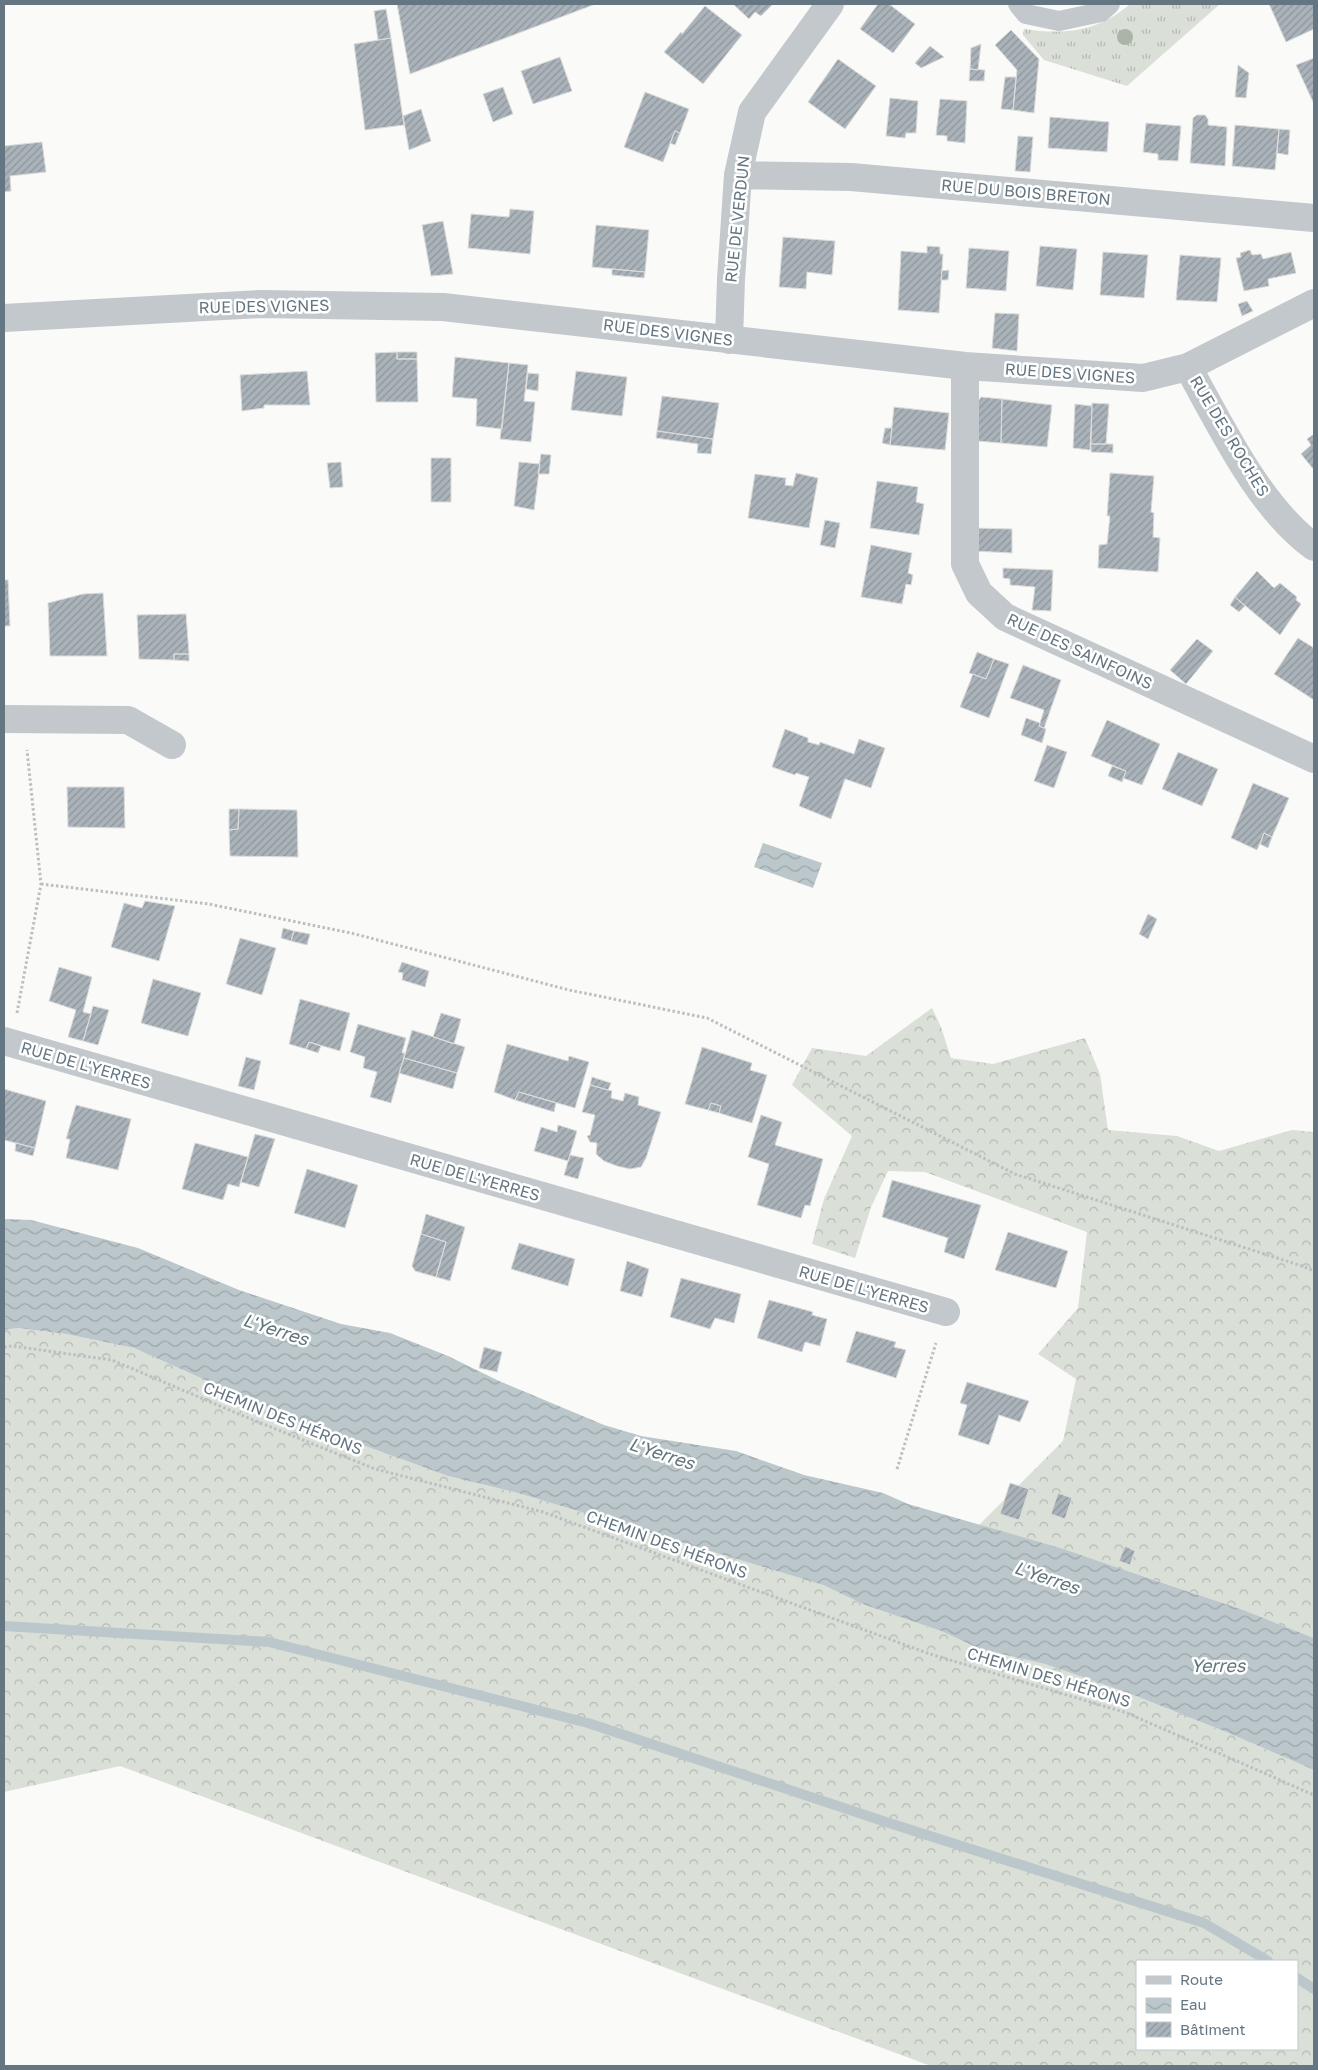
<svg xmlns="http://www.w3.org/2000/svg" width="1318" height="2070" viewBox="0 0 1318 2070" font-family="'Golos Text',sans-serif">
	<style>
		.grass { fill: url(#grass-tufts) }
		.forest { fill: url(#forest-crowns); fill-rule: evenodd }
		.water { fill: url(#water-waves) }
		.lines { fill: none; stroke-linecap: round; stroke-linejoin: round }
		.stream { stroke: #bbc7cb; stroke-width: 10 }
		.building { fill: url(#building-hatch); stroke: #dcdcda }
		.path { stroke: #bbbfc2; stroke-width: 3; stroke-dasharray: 2.5 2.5; stroke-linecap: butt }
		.lane { stroke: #c3c8cc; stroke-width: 20 }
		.street { stroke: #c3c8cc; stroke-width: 28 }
		.tree { fill: #aab4a7 }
		.labels { text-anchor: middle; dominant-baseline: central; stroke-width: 5; stroke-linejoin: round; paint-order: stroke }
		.street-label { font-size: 16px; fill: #657683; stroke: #fff }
		.water-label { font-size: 18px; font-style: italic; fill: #60757c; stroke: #fff }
	</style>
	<defs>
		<pattern id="grass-tufts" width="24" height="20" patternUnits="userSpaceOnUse" patternTransform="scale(1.25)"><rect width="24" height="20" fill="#dadfd7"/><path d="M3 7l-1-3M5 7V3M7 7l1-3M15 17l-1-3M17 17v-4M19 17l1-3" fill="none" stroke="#b4b9b4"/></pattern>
		<pattern id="forest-crowns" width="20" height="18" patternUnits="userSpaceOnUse" patternTransform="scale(1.25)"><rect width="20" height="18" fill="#dadfd7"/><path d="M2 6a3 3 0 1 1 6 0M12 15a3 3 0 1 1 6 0" fill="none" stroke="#b4b9b4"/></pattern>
		<pattern id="water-waves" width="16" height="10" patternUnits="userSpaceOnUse" patternTransform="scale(1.25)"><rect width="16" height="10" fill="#bbc7cb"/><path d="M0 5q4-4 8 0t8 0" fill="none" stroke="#9ca6aa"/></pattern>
		<pattern id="building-hatch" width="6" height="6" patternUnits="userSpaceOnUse" patternTransform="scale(1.25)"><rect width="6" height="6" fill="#aab3b9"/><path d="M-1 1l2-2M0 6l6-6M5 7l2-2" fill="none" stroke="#8e969c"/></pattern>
	</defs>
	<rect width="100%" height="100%" fill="#fafaf8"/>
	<path class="grass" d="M 1130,4 L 1220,4 L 1127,86 L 1044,60 L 1023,35 L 1024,29 C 1064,35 1098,32 1130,4 Z"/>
	<path class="forest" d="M 932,1008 L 941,1027 L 951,1058 L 993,1064 L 1085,1038 L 1100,1074 L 1108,1130 L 1177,1136 L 1219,1151 L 1292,1130 L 1314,1132 L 1314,1638 C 1204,1595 1092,1557 979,1525 L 1063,1441 L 1076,1379 L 1038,1354 L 1078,1308 L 1087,1232 L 925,1172 L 888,1171 L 871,1207 L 855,1258 L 812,1244 L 824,1199 L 852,1136 L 792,1085 L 812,1048 L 866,1056 Z
		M 18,1328 L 66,1334 L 134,1348 L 299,1422 L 448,1476 L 518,1493 L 823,1585 L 865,1605 L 941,1631 L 980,1649 L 1045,1664 L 1131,1694 L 1226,1732 L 1314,1770 L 1314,2066 L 931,2066 L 120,1766 L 4,1792 L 4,1330 ZM 1137,1961 L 1297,1961 L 1297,2049 L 1137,2049 Z"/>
	<path class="water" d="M 763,843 L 822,863 L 813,888 L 754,867 Z
		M 4,1219 L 31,1220 L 138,1248 L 239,1290 L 341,1324 L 390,1333 L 448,1356 L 499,1381 L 604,1425 L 641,1436 L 736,1451 L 804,1475 L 883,1493 L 908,1504 L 1060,1548 L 1243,1610 L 1314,1638 L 1314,1770 L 1226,1732 L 1131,1694 L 1045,1664 L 980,1649 L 941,1631 L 865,1605 L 823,1585 L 518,1493 L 448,1476 L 299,1422 L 134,1348 L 66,1334 L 18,1328 L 4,1330 Z"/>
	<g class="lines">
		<path class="stream" d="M 4,1626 L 269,1642 L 588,1723 L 886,1822 L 1204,1923 L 1268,1961
			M 1297,1978 L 1314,1989"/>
	</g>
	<path class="building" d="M 397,4 L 593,4 L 593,5 L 410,74 Z
		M 733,4 L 773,4 L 761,16 L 755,12 L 749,19 Z
		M 878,4 L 889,4 L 915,24 L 893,53 L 860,29 Z
		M 1269,4 L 1314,4 L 1314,29 L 1286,42 Z
		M 705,6 L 742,35 L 703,84 L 664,52 L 681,32 L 682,34 Z
		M 386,9 L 391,38 L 378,40 L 374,11 Z
		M 1011,30 L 1039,59 L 1034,113 L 1013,110 L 1017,70 L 995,45 Z
		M 391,38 L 404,125 L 365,130 L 354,44 Z
		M 981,44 L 978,70 L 970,69 L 971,48 Z
		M 930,46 L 944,57 L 921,68 L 915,63 Z
		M 560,57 L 572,91 L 533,104 L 521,71 Z
		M 1314,58 L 1314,104 L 1296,65 Z
		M 838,59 L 876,86 L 845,129 L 808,102 Z
		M 1238,65 L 1249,73 L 1246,98 L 1235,97 Z
		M 970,69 L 985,70 L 984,81 L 969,81 Z
		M 1005,77 L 1016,77 L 1013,110 L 1001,109 Z
		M 503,87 L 513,114 L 493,122 L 483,94 Z
		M 645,92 L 689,109 L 680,133 L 675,131 L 663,162 L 624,147 Z
		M 890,98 L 918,101 L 916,133 L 906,133 L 905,138 L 886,136 Z
		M 940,99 L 967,101 L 965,143 L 947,141 L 947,136 L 936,135 Z
		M 421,109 L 431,141 L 409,150 L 403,116 Z
		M 1197,115 L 1205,115 L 1208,119 L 1208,125 L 1227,127 L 1225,166 L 1190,163 L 1193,118 Z
		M 1050,117 L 1109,122 L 1107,152 L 1048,148 Z
		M 1146,123 L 1181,126 L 1178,161 L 1158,160 L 1158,154 L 1143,152 Z
		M 1235,125 L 1279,129 L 1275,170 L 1232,166 Z
		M 1279,129 L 1290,130 L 1288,155 L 1277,153 Z
		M 675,131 L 680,133 L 675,145 L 670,143 Z
		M 1018,136 L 1033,137 L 1030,172 L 1015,171 Z
		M 42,142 L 46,172 L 10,176 L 11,191 L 4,192 L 4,146 Z
		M 510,209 L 534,211 L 530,254 L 468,248 L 471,214 L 509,217 Z
		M 443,221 L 453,274 L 431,276 L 422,225 Z
		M 596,225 L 649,230 L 645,272 L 592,267 Z
		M 783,237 L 835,241 L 832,275 L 807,272 L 806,289 L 779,287 Z
		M 927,246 L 940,247 L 940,254 L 943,254 L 939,313 L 898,310 L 901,251 L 927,253 Z
		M 1040,246 L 1077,249 L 1073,290 L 1036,286 Z
		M 969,248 L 1009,251 L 1006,291 L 966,288 Z
		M 1250,250 L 1252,255 L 1261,254 L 1263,259 L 1291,252 L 1296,273 L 1268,279 L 1269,286 L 1244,291 L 1236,258 L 1241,257 L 1240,253 Z
		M 1103,252 L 1148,255 L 1144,298 L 1100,295 Z
		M 1180,255 L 1221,258 L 1217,302 L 1176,300 Z
		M 612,269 L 645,272 L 644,278 L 612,275 Z
		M 949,270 L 948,280 L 941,280 L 942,271 Z
		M 1247,301 L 1253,311 L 1242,316 L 1238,304 Z
		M 995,313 L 1019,314 L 1017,351 L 992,348 Z
		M 397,352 L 397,359 L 417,359 L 418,402 L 376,402 L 375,353 Z
		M 397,352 L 417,352 L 417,359 L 397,359 Z
		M 455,357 L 509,363 L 502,429 L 476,426 L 477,399 L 452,397 Z
		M 509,363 L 528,365 L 524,401 L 535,402 L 531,442 L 500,439 Z
		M 307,371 L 310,405 L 264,405 L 264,408 L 242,411 L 240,375 Z
		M 576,371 L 627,377 L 622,416 L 571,410 Z
		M 528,373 L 539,374 L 538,391 L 526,389 Z
		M 662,396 L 719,403 L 713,439 L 657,431 Z
		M 981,397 L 1002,399 L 1001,443 L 977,441 L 978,402 Z
		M 1002,399 L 1052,405 L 1047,447 L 1001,443 Z
		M 1092,403 L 1109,404 L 1106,444 L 1091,444 Z
		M 1075,404 L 1092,406 L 1090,450 L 1073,448 Z
		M 894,407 L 949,413 L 945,450 L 890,445 Z
		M 885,428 L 892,428 L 890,445 L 882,443 Z
		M 657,431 L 713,439 L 711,454 L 697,453 L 698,444 L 656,438 Z
		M 1314,434 L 1314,470 L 1301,454 L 1311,445 L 1307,439 Z
		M 1091,444 L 1113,444 L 1113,453 L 1091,452 Z
		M 541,454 L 551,455 L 549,474 L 538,474 Z
		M 431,458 L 451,458 L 451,502 L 431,502 Z
		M 341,462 L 343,487 L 330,488 L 327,463 Z
		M 519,462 L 540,464 L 534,510 L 514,506 Z
		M 796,473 L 818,478 L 809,528 L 748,518 L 755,474 L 786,478 L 785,485 L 793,486 Z
		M 1110,473 L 1154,476 L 1151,512 L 1154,513 L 1153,537 L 1160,538 L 1158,572 L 1098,568 L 1099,545 L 1107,544 L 1110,516 L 1107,516 Z
		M 877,481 L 918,487 L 916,502 L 924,504 L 919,535 L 870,528 Z
		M 825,520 L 840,523 L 835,548 L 820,545 Z
		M 974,528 L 1012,529 L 1012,553 L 974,551 Z
		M 871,545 L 912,553 L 908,573 L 913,575 L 911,585 L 906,584 L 902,604 L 861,597 Z
		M 1003,568 L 1053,570 L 1051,611 L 1032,610 L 1035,587 L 1010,585 L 1010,579 L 1003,578 Z
		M 1257,571 L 1274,588 L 1280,583 L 1297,597 L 1296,600 L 1301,604 L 1280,635 L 1235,597 Z
		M 4,580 L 8,580 L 10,626 L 4,626 Z
		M 103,593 L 107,656 L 50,656 L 48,603 L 83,594 Z
		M 1235,597 L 1245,606 L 1239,612 L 1230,605 Z
		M 186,614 L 189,654 L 174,654 L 174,660 L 139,659 L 137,615 Z
		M 1298,638 L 1314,648 L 1314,700 L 1274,674 Z
		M 1197,639 L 1213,651 L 1186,684 L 1170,670 Z
		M 977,652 L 994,659 L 986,679 L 969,673 Z
		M 174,654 L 189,654 L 189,661 L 174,660 Z
		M 994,659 L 1009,664 L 989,718 L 960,707 L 973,674 L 986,679 Z
		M 1023,665 L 1061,680 L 1044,728 L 1039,726 L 1044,710 L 1010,698 Z
		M 1026,718 L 1040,723 L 1039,726 L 1046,729 L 1042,743 L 1021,735 Z
		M 1107,720 L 1160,744 L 1142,785 L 1123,778 L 1126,771 L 1091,756 Z
		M 785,729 L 808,738 L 808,742 L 819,745 L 820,742 L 854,754 L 859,739 L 885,748 L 871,788 L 845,779 L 831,819 L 799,806 L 809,777 L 796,773 L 795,775 L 772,767 Z
		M 1047,745 L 1067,752 L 1054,788 L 1034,781 Z
		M 1178,752 L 1218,769 L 1202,806 L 1162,789 Z
		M 1112,766 L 1126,771 L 1122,782 L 1108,776 Z
		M 1253,783 L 1289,798 L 1272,837 L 1264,833 L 1257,850 L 1231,838 Z
		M 67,787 L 124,787 L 125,828 L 68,827 Z
		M 229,809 L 239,809 L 238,829 L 229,830 Z
		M 239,809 L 297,810 L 298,857 L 230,856 L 229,830 L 238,829 Z
		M 1264,833 L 1272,837 L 1268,848 L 1260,844 Z
		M 145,901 L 175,906 L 159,961 L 111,947 L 124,903 L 142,908 Z
		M 1148,914 L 1157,919 L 1148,939 L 1139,934 Z
		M 283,928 L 294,931 L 291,941 L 281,938 Z
		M 294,931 L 310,934 L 307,945 L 291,941 Z
		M 240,938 L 276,948 L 262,995 L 226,984 Z
		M 402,962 L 429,971 L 425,987 L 402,980 L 403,973 L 398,972 Z
		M 59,967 L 92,977 L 83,1012 L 91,1014 L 83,1041 L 68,1037 L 76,1010 L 49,1001 Z
		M 153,979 L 201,993 L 188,1036 L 141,1023 Z
		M 300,999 L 350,1013 L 340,1051 L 309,1042 L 306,1049 L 289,1044 Z
		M 93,1006 L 109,1010 L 98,1045 L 83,1041 Z
		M 441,1013 L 461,1019 L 454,1044 L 433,1037 Z
		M 358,1024 L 406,1038 L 402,1053 L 405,1053 L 391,1103 L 370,1097 L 377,1072 L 363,1068 L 365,1057 L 350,1052 Z
		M 412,1030 L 465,1047 L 457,1073 L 404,1058 Z
		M 309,1042 L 321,1046 L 318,1053 L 306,1049 Z
		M 507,1044 L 568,1061 L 569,1056 L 589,1062 L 575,1108 L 519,1092 L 515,1100 L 494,1092 Z
		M 702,1047 L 752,1063 L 750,1070 L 767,1075 L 752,1123 L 719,1113 L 721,1106 L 711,1103 L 708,1110 L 685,1104 Z
		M 246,1057 L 261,1061 L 254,1090 L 238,1086 Z
		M 404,1058 L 457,1073 L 453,1089 L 399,1073 Z
		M 592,1077 L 611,1083 L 608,1090 L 590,1085 Z
		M 590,1085 L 612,1091 L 611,1098 L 623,1101 L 625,1093 L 639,1097 L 638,1105 L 661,1112 L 646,1158 L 641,1167 L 630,1169 L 617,1166 L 604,1161 L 596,1154 L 597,1143 L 590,1142 L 587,1136 L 590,1135 L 595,1115 L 582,1112 Z
		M 4,1089 L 46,1101 L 35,1148 L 4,1140 Z
		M 519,1092 L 556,1103 L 554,1112 L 515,1100 Z
		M 711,1103 L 721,1106 L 719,1113 L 708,1110 Z
		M 76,1105 L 131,1119 L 118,1170 L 66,1158 L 70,1139 L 66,1139 Z
		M 761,1115 L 782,1122 L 775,1145 L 823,1159 L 810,1206 L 805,1205 L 801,1218 L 757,1205 L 769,1164 L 748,1157 Z
		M 558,1125 L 577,1131 L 568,1161 L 534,1151 L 541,1127 L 557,1132 Z
		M 255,1134 L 275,1139 L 259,1187 L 241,1182 Z
		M 16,1143 L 35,1148 L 33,1156 L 15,1151 Z
		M 195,1143 L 248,1157 L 239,1187 L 228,1184 L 223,1200 L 182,1189 Z
		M 570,1155 L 584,1158 L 578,1179 L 564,1175 Z
		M 307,1169 L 358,1185 L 345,1228 L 294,1213 Z
		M 892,1180 L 981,1205 L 964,1259 L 944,1252 L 948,1238 L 882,1217 Z
		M 426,1214 L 465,1227 L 450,1281 L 436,1277 L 446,1242 L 421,1234 Z
		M 1008,1232 L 1068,1251 L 1056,1288 L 995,1270 Z
		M 421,1234 L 446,1242 L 436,1277 L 415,1271 L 412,1266 Z
		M 519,1243 L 575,1259 L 568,1286 L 511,1269 Z
		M 627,1261 L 649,1269 L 642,1297 L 620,1291 Z
		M 681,1278 L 741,1294 L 734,1323 L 715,1318 L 710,1329 L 670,1317 Z
		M 769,1300 L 813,1312 L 812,1315 L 827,1319 L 820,1346 L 805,1342 L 802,1352 L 757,1338 Z
		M 856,1331 L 896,1342 L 894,1347 L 906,1350 L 896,1378 L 846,1362 Z
		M 484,1347 L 502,1352 L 497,1372 L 479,1368 Z
		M 967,1382 L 1029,1401 L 1020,1422 L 999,1415 L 989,1445 L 958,1435 L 967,1405 L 960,1403 Z
		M 1010,1483 L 1029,1489 L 1019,1520 L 1000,1514 Z
		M 1058,1493 L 1072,1498 L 1065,1519 L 1051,1514 Z
		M 1125,1546 L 1135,1551 L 1130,1565 L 1119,1561 Z"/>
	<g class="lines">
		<path class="path" d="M 41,884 L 209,904 L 351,933 L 569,990 L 707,1018 L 1015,1174 L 1302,1266 L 1314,1271
			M 17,1013 L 41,884 L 27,750
			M 4,1347 L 12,1346 L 112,1360 L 241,1415 L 375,1469 L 543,1512 L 930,1654 L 1127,1713 L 1314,1795
			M 897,1469 L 936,1343"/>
		<path class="lane" d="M 1018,4 L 1026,14 L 1059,21 L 1101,12 L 1110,4"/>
		<path class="street" d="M 738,175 L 851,177 L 1314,218
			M 4,318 L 261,304 L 443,307 L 965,366 L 1143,378 L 1188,367 L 1314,303
			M 729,340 L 731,279 L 738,175 L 752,112 L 830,4
			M 965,366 L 965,564 L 979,593 L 1005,617 L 1314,759
			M 1188,367 C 1221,426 1259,507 1314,547
			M 4,719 L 128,720 L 172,745
			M 4,1041 L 946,1312"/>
	</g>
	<circle class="tree" cx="1125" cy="37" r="8"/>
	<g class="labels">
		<g class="street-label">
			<text transform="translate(1026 192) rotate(5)">RUE DU BOIS BRETON</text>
			<text transform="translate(737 219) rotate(-84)">RUE DE VERDUN</text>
			<text transform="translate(264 306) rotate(-1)">RUE DES VIGNES</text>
			<text transform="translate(668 332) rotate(7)">RUE DES VIGNES</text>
			<text transform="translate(1070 373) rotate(4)">RUE DES VIGNES</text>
			<text transform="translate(1230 436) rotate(59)">RUE DES ROCHES</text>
			<text transform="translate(1080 651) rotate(25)">RUE DES SAINFOINS</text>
			<text transform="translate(86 1065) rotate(16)">RUE DE L'YERRES</text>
			<text transform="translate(475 1177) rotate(16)">RUE DE L'YERRES</text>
			<text transform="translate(864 1289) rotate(16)">RUE DE L'YERRES</text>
			<text transform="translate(283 1418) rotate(22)">CHEMIN DES HÉRONS</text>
			<text transform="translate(667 1544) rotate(20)">CHEMIN DES HÉRONS</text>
			<text transform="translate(1049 1677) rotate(17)">CHEMIN DES HÉRONS</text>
		</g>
		<g class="water-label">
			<text transform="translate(276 1329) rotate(18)">L'Yerres</text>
			<text transform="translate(662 1453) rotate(18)">L'Yerres</text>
			<text transform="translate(1047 1577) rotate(19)">L'Yerres</text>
			<text x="1218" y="1665">Yerres</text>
		</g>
	</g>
	<rect width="1318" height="2070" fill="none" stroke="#657683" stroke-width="10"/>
	<rect x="1136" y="1960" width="162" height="90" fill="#ffffff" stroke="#c1c8cd"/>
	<rect x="1146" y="1976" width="25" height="8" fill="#c3c8cc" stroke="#c1c8cd"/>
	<text x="1180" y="1985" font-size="15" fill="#657683">Route</text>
	<rect x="1146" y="1998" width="25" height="15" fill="url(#water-waves)" stroke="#c1c8cd"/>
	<text x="1180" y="2010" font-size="15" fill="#657683">Eau</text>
	<rect x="1146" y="2022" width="25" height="15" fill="url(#building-hatch)" stroke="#c1c8cd"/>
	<text x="1180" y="2035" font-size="15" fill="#657683">Bâtiment</text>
</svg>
